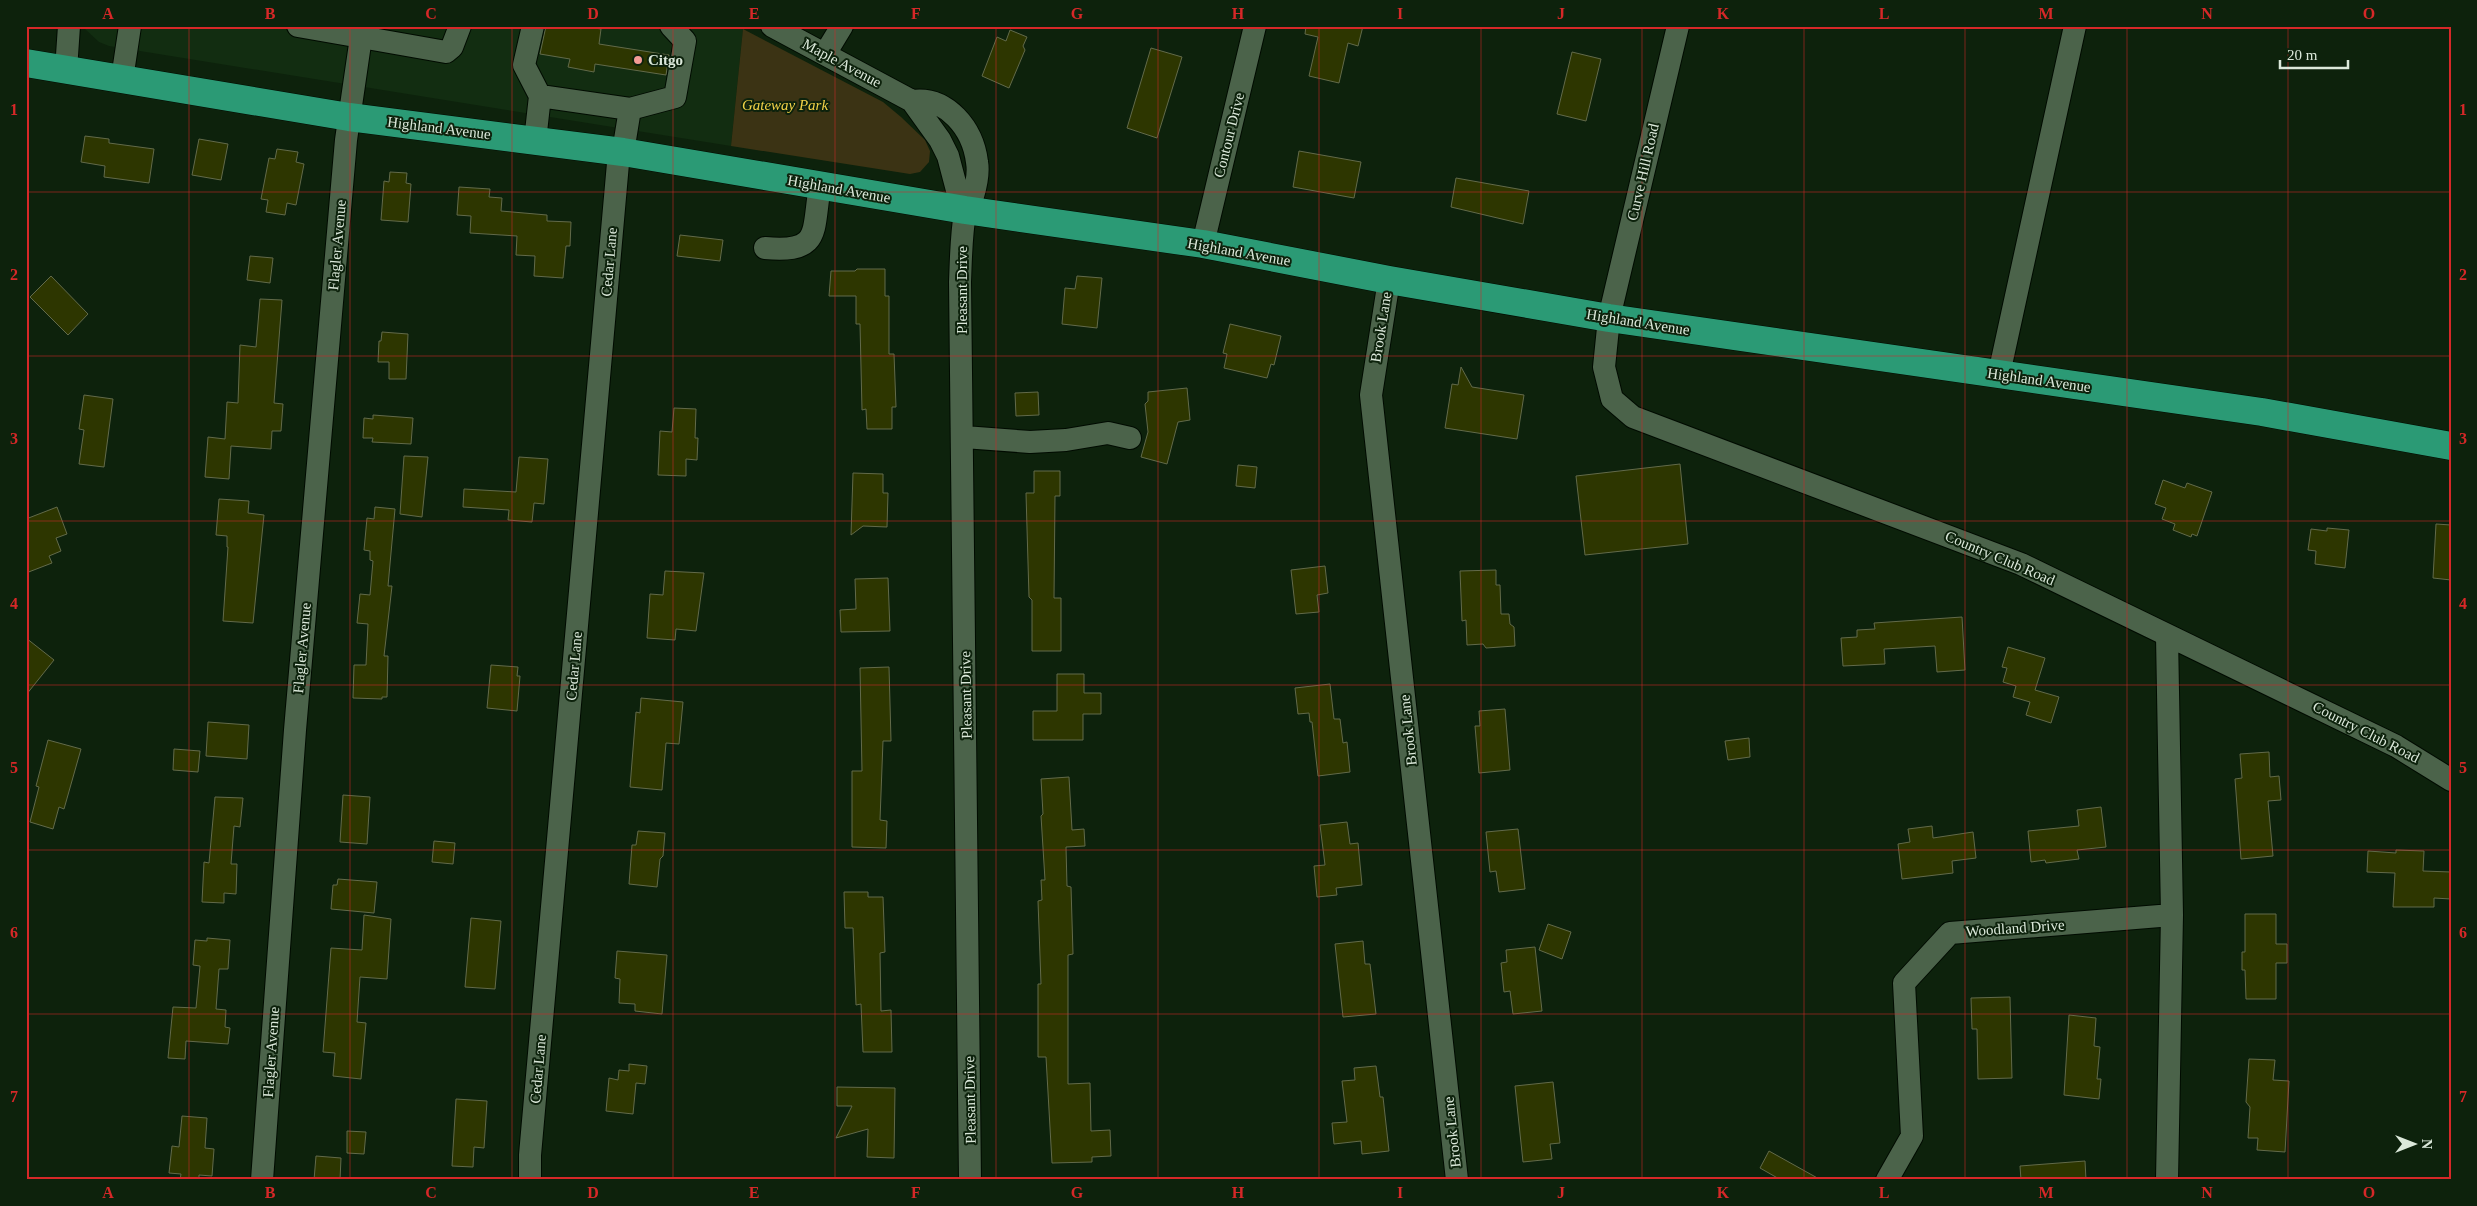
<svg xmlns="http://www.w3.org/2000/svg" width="2477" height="1206" viewBox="0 0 2477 1206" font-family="'Times New Roman',serif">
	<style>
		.built { fill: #122d11 }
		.green { fill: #3b3314 }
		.building { fill: #2d3600; stroke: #626a4a }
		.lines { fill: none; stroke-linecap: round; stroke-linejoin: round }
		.minor-casing { stroke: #000b00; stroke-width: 24 }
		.highway-casing { stroke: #000b00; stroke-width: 29 }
		.minor { stroke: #4b634a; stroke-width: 22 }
		.highway { stroke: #2b9a75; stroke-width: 28 }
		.grid { fill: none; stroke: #d62828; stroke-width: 1; stroke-opacity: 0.55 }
		.poi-dot { fill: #f59c95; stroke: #0d220c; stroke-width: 2 }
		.labels { text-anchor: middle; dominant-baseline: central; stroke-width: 4; stroke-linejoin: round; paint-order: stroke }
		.poi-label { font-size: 15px; font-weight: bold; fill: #dbe8da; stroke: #0d220c; text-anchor: start }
		.street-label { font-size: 15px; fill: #dbe8da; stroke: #0d220c }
		.park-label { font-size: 15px; font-style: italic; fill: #f1d147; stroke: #0d220c }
		.neatline { fill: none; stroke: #d62828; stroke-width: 2 }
		.grid-label { font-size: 16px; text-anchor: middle; font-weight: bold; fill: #d62828 }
	</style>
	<rect width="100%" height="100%" fill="#0d220c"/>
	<path class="built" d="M 85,26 L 737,26 L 743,29 L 731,146 L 109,46 L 99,42 L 85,29 Z"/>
	<path class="green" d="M 743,29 L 883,102 L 901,117 L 925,140 L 930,151 L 929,162 L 920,172 L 910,174 L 731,146 Z"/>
	<path class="building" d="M 546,26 L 583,26 L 601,29 L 599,44 L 669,55 L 666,75 L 595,64 L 594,72 L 568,67 L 570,59 L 540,54 Z
		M 1306,26 L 1363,26 L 1358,46 L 1348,43 L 1339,83 L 1309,76 L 1318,37 L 1305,34 Z
		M 1010,30 L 1027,37 L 1023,46 L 1025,50 L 1009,88 L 982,76 L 997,37 L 1006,41 Z
		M 1151,48 L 1182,57 L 1157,138 L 1127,128 Z
		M 1572,52 L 1601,59 L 1586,121 L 1557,114 Z
		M 85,136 L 109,139 L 109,143 L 154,149 L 149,183 L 104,177 L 105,166 L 81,162 Z
		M 199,139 L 228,144 L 221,180 L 192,175 Z
		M 277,149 L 298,152 L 296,162 L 304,164 L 296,205 L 287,203 L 285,215 L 266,212 L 268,200 L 261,199 L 269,158 L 275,159 Z
		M 1299,151 L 1361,162 L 1354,198 L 1293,187 Z
		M 390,172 L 407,173 L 406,183 L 411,184 L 408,222 L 381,220 L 384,181 L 389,182 Z
		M 1456,178 L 1529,191 L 1523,224 L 1451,207 Z
		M 459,187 L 490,189 L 489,197 L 502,198 L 501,211 L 547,215 L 547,221 L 571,222 L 570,246 L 566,246 L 563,278 L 534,276 L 535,256 L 516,255 L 517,236 L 470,233 L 471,216 L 457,215 Z
		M 680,235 L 723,240 L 720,261 L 677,256 Z
		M 250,256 L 273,258 L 270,283 L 247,280 Z
		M 857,269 L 885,269 L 885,296 L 889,296 L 889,354 L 894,354 L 896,407 L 892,407 L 892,429 L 867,429 L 866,409 L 862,410 L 860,324 L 856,324 L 856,296 L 829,296 L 831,271 L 855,271 Z
		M 51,276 L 88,314 L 68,335 L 30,297 Z
		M 1077,276 L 1102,278 L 1097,328 L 1062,324 L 1065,288 L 1075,289 Z
		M 260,299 L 282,300 L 274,403 L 283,404 L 281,431 L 272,431 L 271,449 L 231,446 L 229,479 L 205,477 L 208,437 L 225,439 L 227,402 L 238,403 L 240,345 L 256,347 Z
		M 1230,324 L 1281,336 L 1274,365 L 1271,364 L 1267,378 L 1224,368 L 1227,354 L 1223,353 Z
		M 382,332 L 408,334 L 406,379 L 389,379 L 389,362 L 378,362 L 379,341 L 381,341 Z
		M 1461,367 L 1472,387 L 1524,395 L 1517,439 L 1445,428 L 1452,384 L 1458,385 Z
		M 1187,388 L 1190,420 L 1178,422 L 1167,464 L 1141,457 L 1148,432 L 1145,404 L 1148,401 L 1148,392 Z
		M 1038,392 L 1039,415 L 1016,416 L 1015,393 Z
		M 84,395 L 113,399 L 104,467 L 79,464 L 84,430 L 79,429 Z
		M 674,408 L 696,409 L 695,438 L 698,438 L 697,460 L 686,459 L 686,476 L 658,475 L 660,431 L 672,432 Z
		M 373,415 L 413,418 L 411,444 L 372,442 L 373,438 L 363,438 L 364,418 L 373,419 Z
		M 404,456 L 428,457 L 422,517 L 400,514 Z
		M 519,457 L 548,459 L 544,504 L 534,503 L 532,522 L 508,520 L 509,510 L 463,507 L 464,489 L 516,492 Z
		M 1680,464 L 1688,544 L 1585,555 L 1576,476 Z
		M 1238,465 L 1257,467 L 1255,488 L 1236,486 Z
		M 1034,471 L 1060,471 L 1060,496 L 1055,496 L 1054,598 L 1061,598 L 1061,651 L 1032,651 L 1032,600 L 1029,597 L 1026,493 L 1034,493 Z
		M 853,473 L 883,474 L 883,493 L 888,493 L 887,527 L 863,526 L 851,535 Z
		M 2163,480 L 2185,488 L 2187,483 L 2212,492 L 2197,536 L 2192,534 L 2191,537 L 2173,530 L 2175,524 L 2162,519 L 2166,508 L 2155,504 Z
		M 219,499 L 249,501 L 248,513 L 264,515 L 253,623 L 223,621 L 228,547 L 227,547 L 227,536 L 216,535 Z
		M 57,507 L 67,534 L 56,538 L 61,551 L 49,556 L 52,563 L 26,573 L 26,519 Z
		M 375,507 L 395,509 L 388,586 L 392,586 L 384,656 L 388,656 L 387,697 L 382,697 L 382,699 L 353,698 L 354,665 L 366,665 L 368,624 L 357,623 L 360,594 L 370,595 L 373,561 L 370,560 L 370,551 L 364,550 L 367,518 L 374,519 Z
		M 2436,524 L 2451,525 L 2451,580 L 2433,578 Z
		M 2327,528 L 2349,530 L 2345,568 L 2315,564 L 2316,551 L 2308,550 L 2311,529 L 2327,531 Z
		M 1325,566 L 1328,593 L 1317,595 L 1319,612 L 1296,614 L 1291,570 Z
		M 1496,570 L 1496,585 L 1500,585 L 1501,614 L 1509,614 L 1510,624 L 1514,627 L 1515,646 L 1486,648 L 1483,644 L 1467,645 L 1466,620 L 1462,621 L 1460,571 Z
		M 665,571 L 704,573 L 696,631 L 676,629 L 675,640 L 647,638 L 650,594 L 663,595 Z
		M 888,578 L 890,631 L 841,632 L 840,610 L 856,609 L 855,579 Z
		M 1962,617 L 1965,670 L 1937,672 L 1935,646 L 1884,649 L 1885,664 L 1843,666 L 1841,638 L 1857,637 L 1857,630 L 1875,629 L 1874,623 Z
		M 26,638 L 54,660 L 26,695 Z
		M 2008,647 L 2045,658 L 2035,690 L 2059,697 L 2051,723 L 2026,715 L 2030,702 L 2013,697 L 2016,686 L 2003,682 L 2007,668 L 2002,667 Z
		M 491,665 L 518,667 L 517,676 L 520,676 L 517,711 L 487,708 Z
		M 889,667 L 891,741 L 883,741 L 880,820 L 887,821 L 886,848 L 852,847 L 852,771 L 862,771 L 860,668 Z
		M 1057,674 L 1084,674 L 1084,693 L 1101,693 L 1101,714 L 1083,714 L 1083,740 L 1033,740 L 1033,711 L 1057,711 Z
		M 1330,684 L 1334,719 L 1340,719 L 1343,743 L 1347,742 L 1350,772 L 1318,776 L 1312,722 L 1310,722 L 1309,713 L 1298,714 L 1295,688 Z
		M 641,698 L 683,702 L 679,744 L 666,743 L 662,790 L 630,787 L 636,712 L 640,713 Z
		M 1505,709 L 1510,770 L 1479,773 L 1475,726 L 1480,726 L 1479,711 Z
		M 208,722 L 249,725 L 247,759 L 206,756 Z
		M 1749,738 L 1750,757 L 1728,760 L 1725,741 Z
		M 48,740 L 81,749 L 64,809 L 59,807 L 53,829 L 30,822 L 39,787 L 36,786 Z
		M 174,749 L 200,751 L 198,772 L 173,770 Z
		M 2269,752 L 2270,777 L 2279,776 L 2281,800 L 2268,801 L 2273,856 L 2241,859 L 2235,779 L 2242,778 L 2240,754 Z
		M 1069,777 L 1072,830 L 1084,829 L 1085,846 L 1066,847 L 1067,886 L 1071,887 L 1073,954 L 1068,955 L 1068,1084 L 1090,1083 L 1091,1131 L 1110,1130 L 1111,1156 L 1092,1157 L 1092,1162 L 1052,1163 L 1046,1057 L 1038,1057 L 1038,984 L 1041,984 L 1038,901 L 1042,900 L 1041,880 L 1045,880 L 1041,816 L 1043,814 L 1041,779 Z
		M 343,795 L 370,797 L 367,844 L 340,842 Z
		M 215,797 L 243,798 L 240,827 L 234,826 L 231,864 L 237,864 L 236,894 L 224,893 L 224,903 L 202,902 L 204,862 L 209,863 Z
		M 2101,807 L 2106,847 L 2077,850 L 2079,859 L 2046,863 L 2045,860 L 2031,862 L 2028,831 L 2079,826 L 2077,810 Z
		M 1347,822 L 1350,844 L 1358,843 L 1362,885 L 1336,888 L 1337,895 L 1317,897 L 1314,866 L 1325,865 L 1320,825 Z
		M 1932,826 L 1933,838 L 1973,832 L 1976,858 L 1952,861 L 1953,873 L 1902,879 L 1898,844 L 1910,842 L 1908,829 Z
		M 1518,829 L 1525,889 L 1499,892 L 1496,871 L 1490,872 L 1486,832 Z
		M 638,831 L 665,833 L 663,856 L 660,859 L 657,887 L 629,884 L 632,845 L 636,845 Z
		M 434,841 L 455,843 L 453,864 L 432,862 Z
		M 2396,850 L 2424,851 L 2423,871 L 2451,872 L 2451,899 L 2434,898 L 2434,907 L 2393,907 L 2395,873 L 2367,872 L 2368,851 L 2396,853 Z
		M 338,879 L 377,882 L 374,913 L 331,909 L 333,885 L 337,885 Z
		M 844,892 L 868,892 L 868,897 L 883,897 L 885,952 L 880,953 L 881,1011 L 891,1010 L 892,1052 L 863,1052 L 861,1004 L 856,1005 L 853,928 L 845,928 Z
		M 2245,914 L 2276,914 L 2276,944 L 2287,944 L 2287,963 L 2276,963 L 2276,999 L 2246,999 L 2245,970 L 2242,970 L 2242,952 L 2245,952 Z
		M 364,915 L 391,919 L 387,979 L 360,977 L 357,1022 L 366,1023 L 361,1079 L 333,1076 L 335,1053 L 323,1052 L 331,948 L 362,950 Z
		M 471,918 L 501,921 L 495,989 L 465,987 Z
		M 1548,924 L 1571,932 L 1562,959 L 1539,950 Z
		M 207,938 L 230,940 L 228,969 L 219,969 L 216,1009 L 226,1010 L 225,1027 L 230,1028 L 228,1044 L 186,1041 L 185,1059 L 168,1058 L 173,1007 L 196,1008 L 200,966 L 193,965 L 195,940 L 207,941 Z
		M 1363,941 L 1365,964 L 1370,964 L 1376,1014 L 1343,1017 L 1335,944 Z
		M 1535,947 L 1542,1011 L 1513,1014 L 1510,991 L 1504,992 L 1501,963 L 1507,962 L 1506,950 Z
		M 617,951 L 667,955 L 662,1014 L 635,1011 L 635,1004 L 619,1003 L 620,979 L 615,978 Z
		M 2010,997 L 2012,1078 L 1978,1079 L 1977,1029 L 1972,1029 L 1971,998 Z
		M 2069,1015 L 2096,1018 L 2094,1046 L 2100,1047 L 2097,1079 L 2101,1079 L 2099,1099 L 2064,1095 Z
		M 2249,1059 L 2275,1060 L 2273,1080 L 2289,1081 L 2285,1152 L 2257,1150 L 2258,1138 L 2248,1138 L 2250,1107 L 2246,1102 Z
		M 629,1064 L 647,1066 L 645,1084 L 636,1083 L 633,1114 L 606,1111 L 609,1078 L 618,1080 L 619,1070 L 629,1071 Z
		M 1376,1066 L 1380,1097 L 1383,1097 L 1389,1151 L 1362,1154 L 1361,1141 L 1334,1144 L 1332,1123 L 1347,1122 L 1342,1081 L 1355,1080 L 1354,1068 Z
		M 1553,1082 L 1560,1143 L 1550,1144 L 1552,1159 L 1523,1162 L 1515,1086 Z
		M 837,1087 L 895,1088 L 894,1158 L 867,1157 L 868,1129 L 836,1138 L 852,1106 L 837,1106 Z
		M 456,1099 L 487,1101 L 484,1148 L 474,1147 L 473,1167 L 452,1166 Z
		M 182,1116 L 207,1118 L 205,1148 L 214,1149 L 212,1176 L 199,1175 L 199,1180 L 180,1180 L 181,1174 L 169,1173 L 172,1146 L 179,1147 Z
		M 347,1131 L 366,1132 L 364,1154 L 347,1153 Z
		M 1769,1151 L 1821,1180 L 1781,1180 L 1760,1168 Z
		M 316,1156 L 341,1158 L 340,1180 L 314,1180 Z
		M 2085,1161 L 2086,1180 L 2021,1180 L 2020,1166 Z"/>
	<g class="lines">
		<g class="minor-casing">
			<path id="minor" d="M 298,26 L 361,37
				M 533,26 L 524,65 L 540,96 L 535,141
				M 772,26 L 912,101 L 940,140 L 948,156 L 958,194 L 965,210
				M 1678,26 L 1609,318 L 1604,367 L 1612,399 L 1633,417 L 2021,564 L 2396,746 L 2451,780
				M 825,54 L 842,26
				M 66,70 L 69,26
				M 122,79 L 130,26
				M 540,96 L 630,109 L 675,97 L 685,41 L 671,26
				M 912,101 C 947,96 973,129 977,162 C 979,173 976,186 973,196 C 971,202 966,207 965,213 C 961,236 961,259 960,282 L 970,1180
				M 623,152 L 630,109
				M 1203,244 L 1255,26
				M 765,248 C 822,253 812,232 820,186
				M 1389,280 L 1371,395 L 1457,1180
				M 1999,374 L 2075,26
				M 964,437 L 1030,442 L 1066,440 L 1108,433 L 1130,438
				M 2167,636 L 2172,915
				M 262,1180 L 295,730 L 346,140 L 361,37 L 446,52 L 452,47 L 460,26
				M 530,1180 L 530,1155 L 619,152
				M 1887,1180 L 1912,1136 L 1904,983 L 1950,933 L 2172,915 L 2167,1180"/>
		</g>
		<g class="highway-casing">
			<path id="highway" d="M 26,63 L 349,117 L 623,152 L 965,210 L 1203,244 L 1389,280 L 1609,318 L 2262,412 L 2451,446"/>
		</g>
		<use href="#minor" class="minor"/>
		<use href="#highway" class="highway"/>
	</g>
	<path class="grid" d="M 189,26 L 189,1180M 350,26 L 350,1180M 512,26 L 512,1180M 673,26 L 673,1180M 835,26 L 835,1180M 996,26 L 996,1180M 1158,26 L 1158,1180M 1319,26 L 1319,1180M 1481,26 L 1481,1180M 1642,26 L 1642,1180M 1804,26 L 1804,1180M 1965,26 L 1965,1180M 2127,26 L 2127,1180M 2288,26 L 2288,1180M 26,192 L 2451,192M 26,356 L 2451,356M 26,521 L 2451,521M 26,685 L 2451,685M 26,850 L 2451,850M 26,1014 L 2451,1014"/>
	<circle class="poi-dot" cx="638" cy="60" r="5"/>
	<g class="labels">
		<g class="poi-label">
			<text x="648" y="60">Citgo</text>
		</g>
		<g class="street-label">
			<text transform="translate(842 63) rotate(28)">Maple Avenue</text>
			<text transform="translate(439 128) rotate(7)">Highland Avenue</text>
			<text transform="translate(1229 135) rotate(-76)">Contour Drive</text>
			<text transform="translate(1643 172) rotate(-77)">Curve Hill Road</text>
			<text transform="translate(839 189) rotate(10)">Highland Avenue</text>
			<text transform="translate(337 245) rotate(-85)">Flagler Avenue</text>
			<text transform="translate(1239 252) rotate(10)">Highland Avenue</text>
			<text transform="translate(609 262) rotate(-85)">Cedar Lane</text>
			<text transform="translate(962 290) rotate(-90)">Pleasant Drive</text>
			<text transform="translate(1638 322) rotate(9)">Highland Avenue</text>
			<text transform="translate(1381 327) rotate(-81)">Brook Lane</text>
			<text transform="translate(2039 380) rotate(8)">Highland Avenue</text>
			<text transform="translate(2000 558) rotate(23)">Country Club Road</text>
			<text transform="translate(302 648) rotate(-85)">Flagler Avenue</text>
			<text transform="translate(574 666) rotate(-85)">Cedar Lane</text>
			<text transform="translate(966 695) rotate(-91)">Pleasant Drive</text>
			<text transform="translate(1408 730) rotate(-96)">Brook Lane</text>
			<text transform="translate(2366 732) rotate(27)">Country Club Road</text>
			<text transform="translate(2015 928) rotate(-4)">Woodland Drive</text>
			<text transform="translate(271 1052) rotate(-86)">Flagler Avenue</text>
			<text transform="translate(538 1069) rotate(-85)">Cedar Lane</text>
			<text transform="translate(970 1100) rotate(-91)">Pleasant Drive</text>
			<text transform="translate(1452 1132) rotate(-96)">Brook Lane</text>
		</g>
		<g class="park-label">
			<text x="785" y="105">Gateway Park</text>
		</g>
	</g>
	<rect width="2477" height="1206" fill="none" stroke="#0d220c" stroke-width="55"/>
	<g transform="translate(2414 1144) rotate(90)" stroke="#0d220c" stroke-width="4" paint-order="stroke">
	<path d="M0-4L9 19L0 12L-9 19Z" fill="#dbe8da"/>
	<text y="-8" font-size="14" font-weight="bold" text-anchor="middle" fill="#dbe8da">N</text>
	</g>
	<path d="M2280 60v8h68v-8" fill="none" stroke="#dbe8da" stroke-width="2.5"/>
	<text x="2287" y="60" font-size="15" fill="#dbe8da" stroke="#0d220c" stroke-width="4" paint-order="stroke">20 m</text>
	<rect x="28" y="28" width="2422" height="1150" class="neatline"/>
	<g class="grid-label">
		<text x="108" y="19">A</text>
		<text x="270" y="19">B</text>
		<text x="431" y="19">C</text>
		<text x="593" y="19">D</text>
		<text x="754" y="19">E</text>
		<text x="916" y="19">F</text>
		<text x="1077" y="19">G</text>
		<text x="1238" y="19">H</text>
		<text x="1400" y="19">I</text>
		<text x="1561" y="19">J</text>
		<text x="1723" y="19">K</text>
		<text x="1884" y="19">L</text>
		<text x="2046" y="19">M</text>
		<text x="2207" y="19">N</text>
		<text x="2369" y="19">O</text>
		<text x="14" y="115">1</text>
		<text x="2463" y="115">1</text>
		<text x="14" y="280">2</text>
		<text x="2463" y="280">2</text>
		<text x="14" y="444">3</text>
		<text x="2463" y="444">3</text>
		<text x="14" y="609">4</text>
		<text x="2463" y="609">4</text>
		<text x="14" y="773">5</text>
		<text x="2463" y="773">5</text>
		<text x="14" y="938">6</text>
		<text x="2463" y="938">6</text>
		<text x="14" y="1102">7</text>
		<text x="2463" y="1102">7</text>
		<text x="108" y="1198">A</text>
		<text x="270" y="1198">B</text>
		<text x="431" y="1198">C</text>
		<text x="593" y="1198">D</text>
		<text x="754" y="1198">E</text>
		<text x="916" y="1198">F</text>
		<text x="1077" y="1198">G</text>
		<text x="1238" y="1198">H</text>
		<text x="1400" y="1198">I</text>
		<text x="1561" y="1198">J</text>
		<text x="1723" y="1198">K</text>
		<text x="1884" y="1198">L</text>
		<text x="2046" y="1198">M</text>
		<text x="2207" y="1198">N</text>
		<text x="2369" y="1198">O</text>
	</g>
</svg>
